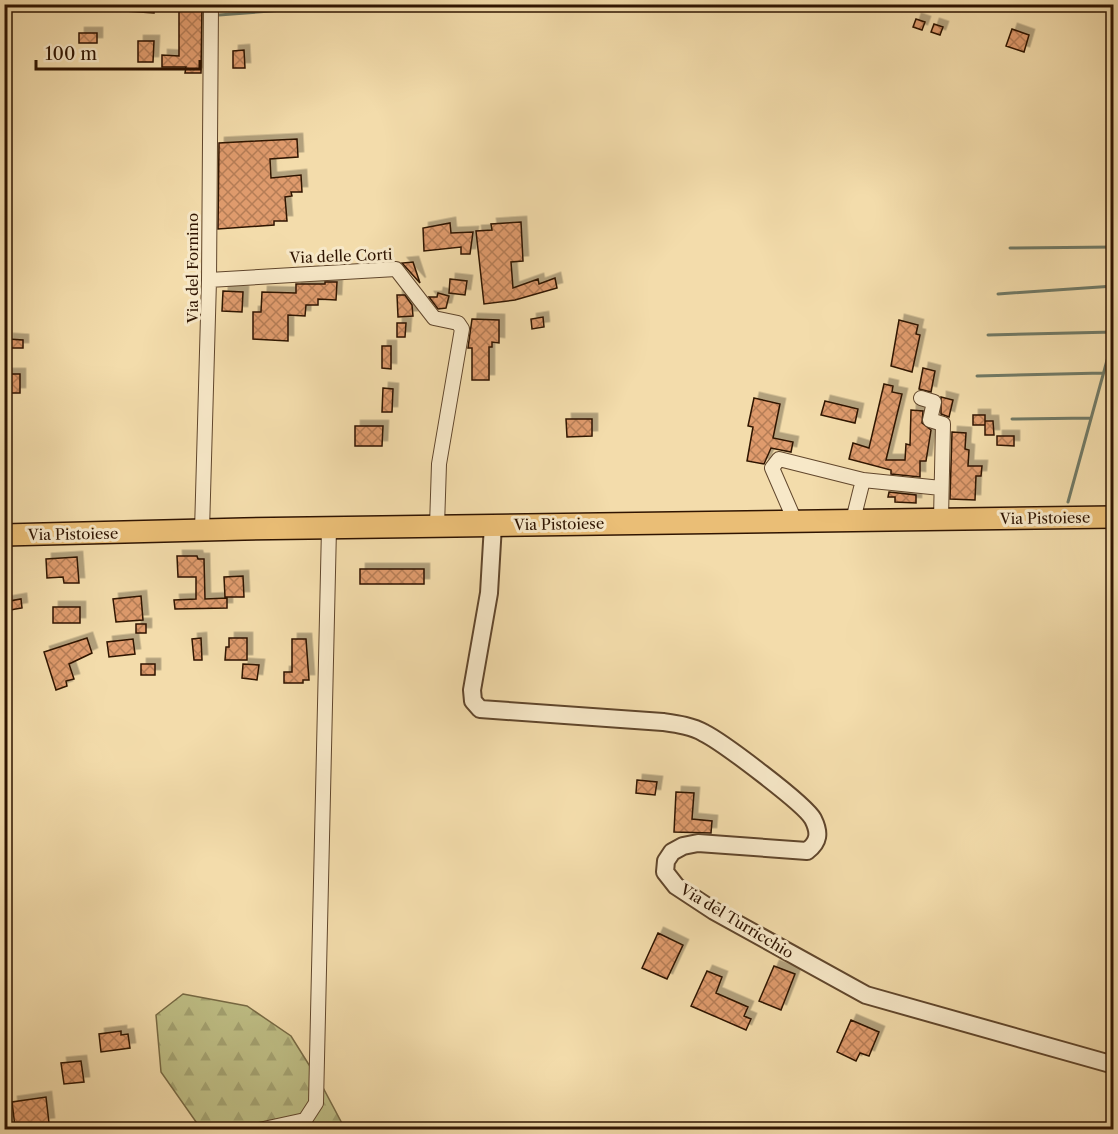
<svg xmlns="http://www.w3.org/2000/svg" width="1118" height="1134" viewBox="0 0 1118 1134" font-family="'Libre Caslon Text',serif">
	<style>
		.forest { fill: url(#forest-firs); stroke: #776a44; stroke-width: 1.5 }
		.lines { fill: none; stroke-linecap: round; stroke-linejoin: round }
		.stream { stroke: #707965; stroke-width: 3 }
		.building { fill: url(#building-cross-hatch); stroke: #2f1401; stroke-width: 1.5; filter: url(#shadow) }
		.minor-casing { stroke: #60462c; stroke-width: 16 }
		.tertiary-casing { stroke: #60462c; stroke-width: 20 }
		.primary-casing { stroke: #2f1401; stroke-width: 24 }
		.minor { stroke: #f7e8c8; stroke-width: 14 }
		.tertiary { stroke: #f7e8c8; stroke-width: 16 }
		.primary { stroke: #eabe76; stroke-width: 21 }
		.labels { text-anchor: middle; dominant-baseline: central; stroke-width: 6; stroke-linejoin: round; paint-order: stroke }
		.street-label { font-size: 15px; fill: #2f1401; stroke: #f7e8c8 }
	</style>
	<defs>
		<pattern id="forest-firs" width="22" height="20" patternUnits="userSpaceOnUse" patternTransform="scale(1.5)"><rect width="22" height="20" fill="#bfbf86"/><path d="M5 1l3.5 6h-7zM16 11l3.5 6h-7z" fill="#a4a372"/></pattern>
		<pattern id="building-cross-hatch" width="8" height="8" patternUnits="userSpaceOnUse" patternTransform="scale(1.5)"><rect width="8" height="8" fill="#df9b6d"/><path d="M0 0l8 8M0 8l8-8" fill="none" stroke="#b57d57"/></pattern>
		<filter id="shadow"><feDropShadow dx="5.5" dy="-5.5" stdDeviation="0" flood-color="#0004"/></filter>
	</defs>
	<rect width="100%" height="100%" fill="#f3dcab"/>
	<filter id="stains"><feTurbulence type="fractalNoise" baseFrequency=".00333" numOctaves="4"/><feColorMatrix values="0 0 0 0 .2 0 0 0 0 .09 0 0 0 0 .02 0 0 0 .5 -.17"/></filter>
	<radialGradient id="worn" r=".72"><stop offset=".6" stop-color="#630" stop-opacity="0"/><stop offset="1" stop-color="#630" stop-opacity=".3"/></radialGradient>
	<path class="forest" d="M 183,994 L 247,1006 L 291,1036 L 321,1084 L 345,1129 L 201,1129 L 161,1072 L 156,1015 Z"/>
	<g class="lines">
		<path class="stream" d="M 219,15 L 362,4
			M 1010,248 L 1114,247
			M 998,294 L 1114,286
			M 988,335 L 1114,332
			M 977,376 L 1103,373
			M 1012,419 L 1091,418
			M 1068,502 L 1114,335"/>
	</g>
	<path class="building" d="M 125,4 L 154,4 L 154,13 L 125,11 Z
		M 179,4 L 202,4 L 201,73 L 185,73 L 186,67 L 162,67 L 162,55 L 179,56 Z
		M 916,19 L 925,22 L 922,30 L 913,27 Z
		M 934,24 L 943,27 L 940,35 L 931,32 Z
		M 1012,29 L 1029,35 L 1024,52 L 1006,46 Z
		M 79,33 L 97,33 L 97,43 L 79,43 Z
		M 138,41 L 154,41 L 153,62 L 138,62 Z
		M 244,50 L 245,68 L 233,68 L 233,51 Z
		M 297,139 L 298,157 L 270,159 L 271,178 L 301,175 L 302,192 L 291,192 L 292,196 L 285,197 L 287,221 L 274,221 L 274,225 L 218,229 L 219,143 Z
		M 521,222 L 523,261 L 511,262 L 513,288 L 538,279 L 539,284 L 555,278 L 557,288 L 515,300 L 484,304 L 476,231 L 492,230 L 491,224 Z
		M 450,223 L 451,233 L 473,232 L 470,254 L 461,254 L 461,247 L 424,251 L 423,228 Z
		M 413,262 L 420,283 L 402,263 Z
		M 450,279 L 467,281 L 465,295 L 449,293 Z
		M 325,282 L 337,282 L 336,300 L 318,299 L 318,305 L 306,305 L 305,316 L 288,315 L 288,341 L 253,339 L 253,312 L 261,312 L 262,292 L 296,293 L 296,284 L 325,284 Z
		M 223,291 L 243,292 L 242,312 L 222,311 Z
		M 438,293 L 449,296 L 446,308 L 438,309 L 429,297 L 437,297 Z
		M 397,295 L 405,295 L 412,305 L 413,316 L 398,317 Z
		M 543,317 L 544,327 L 532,329 L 531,319 Z
		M 472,319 L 499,320 L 499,343 L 492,342 L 492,347 L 489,347 L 489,380 L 472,380 L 472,348 L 468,348 Z
		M 899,320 L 918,325 L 916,334 L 920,335 L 912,372 L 891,366 Z
		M 397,323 L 406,323 L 405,337 L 397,337 Z
		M 8,339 L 23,340 L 23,348 L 8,348 Z
		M 382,346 L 391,346 L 391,369 L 382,368 Z
		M 923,368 L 935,371 L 931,392 L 919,389 Z
		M 4,374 L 20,374 L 20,393 L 9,393 L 9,386 L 4,386 Z
		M 884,384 L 893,386 L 892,392 L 902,394 L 886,460 L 905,460 L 906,444 L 910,445 L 911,410 L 923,411 L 922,423 L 931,430 L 926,461 L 920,461 L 920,477 L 891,474 L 891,470 L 849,459 L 853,443 L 869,448 Z
		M 383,388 L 393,389 L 392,412 L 382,412 Z
		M 941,397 L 953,400 L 949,417 L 941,414 Z
		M 754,398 L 780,404 L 773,438 L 793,442 L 791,452 L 771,448 L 764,464 L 747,461 L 753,427 L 748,426 Z
		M 825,401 L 858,409 L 855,423 L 821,415 Z
		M 973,415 L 985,415 L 985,425 L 973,425 Z
		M 566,419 L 592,419 L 592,436 L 567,437 Z
		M 985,421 L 993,421 L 994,435 L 985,435 Z
		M 355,426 L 383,426 L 382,446 L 355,446 Z
		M 952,432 L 966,433 L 965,449 L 969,450 L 968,466 L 982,466 L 981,476 L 976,476 L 975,500 L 950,499 Z
		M 997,436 L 1014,436 L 1014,446 L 997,445 Z
		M 889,492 L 916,495 L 916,503 L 895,502 L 895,497 L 888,497 Z
		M 177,556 L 197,556 L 198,559 L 204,559 L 205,599 L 227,598 L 227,608 L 175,609 L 174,600 L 196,599 L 196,577 L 178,577 Z
		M 77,557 L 79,583 L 64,583 L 63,577 L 47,578 L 46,559 Z
		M 360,569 L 424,569 L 424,584 L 360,584 Z
		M 243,576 L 244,597 L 225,597 L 224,577 Z
		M 141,596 L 143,620 L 116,622 L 113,599 Z
		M 21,599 L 22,608 L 4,611 L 4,602 Z
		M 53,607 L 80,607 L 80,623 L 53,623 Z
		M 136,624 L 146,624 L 146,633 L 136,633 Z
		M 87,638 L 92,653 L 69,664 L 74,679 L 66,681 L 67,686 L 56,690 L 44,652 Z
		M 201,638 L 202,660 L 194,660 L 192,639 Z
		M 229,638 L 247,638 L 247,660 L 225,660 L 226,647 L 229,647 Z
		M 133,639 L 135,654 L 109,657 L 107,642 Z
		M 292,639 L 306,639 L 309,680 L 303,680 L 303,683 L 284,683 L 284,672 L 292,672 Z
		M 141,664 L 155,664 L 155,675 L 141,675 Z
		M 243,664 L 259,665 L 257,680 L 242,678 Z
		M 637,780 L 657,782 L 655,795 L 636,793 Z
		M 676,792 L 694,793 L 692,819 L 712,821 L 711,833 L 674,832 Z
		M 658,933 L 683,945 L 667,979 L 642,968 Z
		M 774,966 L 795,974 L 781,1010 L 759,1001 Z
		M 707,971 L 722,977 L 716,993 L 748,1007 L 744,1016 L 751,1019 L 746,1030 L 691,1006 Z
		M 851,1020 L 879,1032 L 869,1056 L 860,1053 L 856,1061 L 837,1052 Z
		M 121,1031 L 121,1035 L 128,1034 L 130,1048 L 101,1052 L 99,1034 Z
		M 81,1061 L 84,1082 L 64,1084 L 61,1063 Z
		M 46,1097 L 49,1123 L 15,1127 L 12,1102 Z"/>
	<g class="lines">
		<g class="minor-casing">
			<path id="minor" d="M 209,280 L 396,269 L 434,318 L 458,323 L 462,329 L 439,464 L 437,526
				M 921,398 L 934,402 L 930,420 L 943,424 L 941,519
				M 853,520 L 863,480 L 941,488
				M 795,521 L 772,468 L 779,459 L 863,480
				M 202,531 L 209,280 L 211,4
				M 259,1130 L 305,1120 L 316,1103 L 329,528"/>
		</g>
		<g class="tertiary-casing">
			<path id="tertiary" d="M 493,525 L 489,593 L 472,690 L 473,701 L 480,709 L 663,722 C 677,724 692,726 704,733 C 722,742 805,804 813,819 C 820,833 819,842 807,851 L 698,843 L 683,846 L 672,852 L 666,861 L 665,872 L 676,886 L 714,911 L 866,995 L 1114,1065"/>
		</g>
		<g class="primary-casing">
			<path id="primary" d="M 4,535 L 244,529 L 1114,517"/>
		</g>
		<use href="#minor" class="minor"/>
		<use href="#tertiary" class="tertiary"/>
		<use href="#primary" class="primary"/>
	</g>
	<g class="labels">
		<g class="street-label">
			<text transform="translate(341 256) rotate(-2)">Via delle Corti</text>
			<text transform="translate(192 268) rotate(-90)">Via del Fornino</text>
			<text transform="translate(1045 518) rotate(-1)">Via Pistoiese</text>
			<text transform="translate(559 524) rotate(-1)">Via Pistoiese</text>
			<text transform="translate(73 534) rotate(-1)">Via Pistoiese</text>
			<text transform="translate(737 921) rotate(31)">Via del Turricchio</text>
		</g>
	</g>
	<rect width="1118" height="1134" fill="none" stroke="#f3dcab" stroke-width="24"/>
	<rect x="6" y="6" width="1106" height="1122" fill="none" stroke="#2f1401" stroke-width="3"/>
	<rect x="12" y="12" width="1094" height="1110" fill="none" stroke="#2f1401" stroke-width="1.5"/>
	<path d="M36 60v9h164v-9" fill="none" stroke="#2f1401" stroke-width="3"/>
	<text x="45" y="60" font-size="18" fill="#2f1401" stroke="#f7e8c8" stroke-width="4.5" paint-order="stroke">100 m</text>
	<rect width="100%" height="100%" filter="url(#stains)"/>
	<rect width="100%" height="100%" fill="url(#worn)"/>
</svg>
